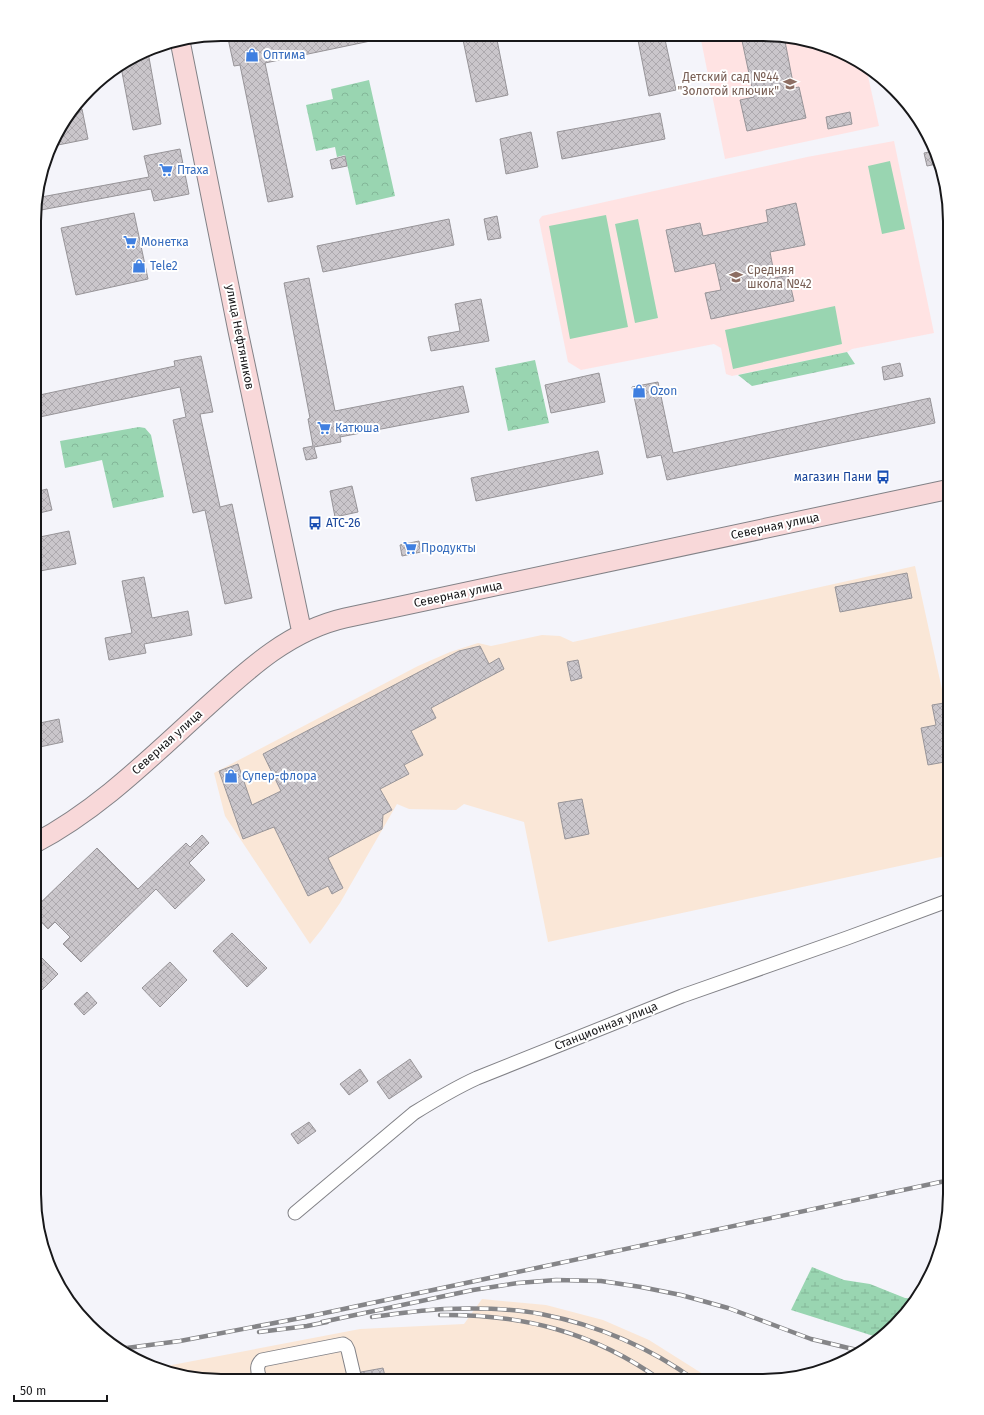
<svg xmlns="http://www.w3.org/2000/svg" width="984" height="1415" viewBox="0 0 984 1415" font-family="'Fira Sans',sans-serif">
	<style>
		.industrial { fill: #fae7d7 }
		.education { fill: #ffe3e3 }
		.grass { fill: #99d5b1 }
		.wetland { fill: url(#wetland-marsh) }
		.park { fill: url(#park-crowns) }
		.building { fill: url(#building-cross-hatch); stroke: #979498 }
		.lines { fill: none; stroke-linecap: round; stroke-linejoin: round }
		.street-casing { stroke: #828287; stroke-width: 15 }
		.secondary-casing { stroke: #828287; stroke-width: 21 }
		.street { stroke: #fff; stroke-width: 13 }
		.secondary { stroke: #f8d8d9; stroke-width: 19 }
		.rail-casing { stroke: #858588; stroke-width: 4.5 }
		.rail { stroke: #fff; stroke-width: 3; stroke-dasharray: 9; stroke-linecap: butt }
		.labels { text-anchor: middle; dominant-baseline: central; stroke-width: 4; stroke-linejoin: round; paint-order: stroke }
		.shop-label { font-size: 12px; fill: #366cbe; stroke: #fff; text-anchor: start }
		.education-label { font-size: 12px; fill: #785e54; stroke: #fff; text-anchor: end }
		.street-label { font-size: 12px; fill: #18181a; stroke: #fff }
		.transit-label { font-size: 12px; fill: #164399; stroke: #fff; text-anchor: end }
		.rim { fill: none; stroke: #18181a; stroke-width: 2 }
	</style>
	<defs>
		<pattern id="wetland-marsh" width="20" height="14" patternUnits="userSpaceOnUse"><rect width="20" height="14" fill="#99d5b1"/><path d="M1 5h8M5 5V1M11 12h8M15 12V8" fill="none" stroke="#83b698"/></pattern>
		<pattern id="park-crowns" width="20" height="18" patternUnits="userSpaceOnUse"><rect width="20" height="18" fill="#99d5b1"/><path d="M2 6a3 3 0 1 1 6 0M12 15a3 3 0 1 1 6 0" fill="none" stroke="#83b698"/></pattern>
		<pattern id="building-cross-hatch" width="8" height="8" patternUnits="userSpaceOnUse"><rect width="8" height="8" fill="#cac6cb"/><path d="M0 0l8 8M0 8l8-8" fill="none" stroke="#ada9ae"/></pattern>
	</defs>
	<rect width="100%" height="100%" fill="#f4f4fa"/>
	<path class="industrial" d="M 915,566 L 950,726 L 950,855 L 548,942 L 524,822 L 464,804 L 456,810 L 409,809 L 397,804 L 340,903 L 322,929 L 310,944 L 225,816 L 214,773 L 418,666 L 450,652 L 478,643 L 491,646 L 542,635 L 560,636 L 573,642 Z
		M 482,1299 L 546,1305 L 603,1320 L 649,1340 L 714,1381 L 197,1379 L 156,1368 L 360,1329 L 464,1324 Z"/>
	<path class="education" d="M 700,35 L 787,36 L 834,48 L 866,67 L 879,126 L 725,159 Z
		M 894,141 L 934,333 L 852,349 L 847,352 L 732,376 L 726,374 L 721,348 L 714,344 L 581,370 L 568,362 L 539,220 L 542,216 L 807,157 Z"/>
	<path class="grass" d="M 890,161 L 905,229 L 882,234 L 868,166 Z
		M 606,215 L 628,327 L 570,339 L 549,226 Z
		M 638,219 L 658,318 L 635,323 L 615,224 Z
		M 835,306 L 842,344 L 733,369 L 725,330 Z"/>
	<path class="wetland" d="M 812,1267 L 844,1280 L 870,1284 L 905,1298 L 918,1299 L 886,1335 L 880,1338 L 791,1310 Z"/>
	<path class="park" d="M 369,80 L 395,196 L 356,205 L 345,155 L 337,157 L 335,147 L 316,151 L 306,105 L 333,99 L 331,89 Z
		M 847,352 L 855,364 L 752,386 L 738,375 Z
		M 535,360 L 549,423 L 508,431 L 495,368 Z
		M 139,427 L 145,428 L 151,435 L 164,497 L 113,508 L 102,460 L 65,468 L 60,441 Z"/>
	<path class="building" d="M 227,34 L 272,34 L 272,37 L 283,34 L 379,34 L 380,39 L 265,63 L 293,197 L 268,202 L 240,65 L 234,66 Z
		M 462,35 L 496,35 L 508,95 L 476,102 Z
		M 637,35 L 664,35 L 676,90 L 649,96 Z
		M 741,36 L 784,36 L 794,88 L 799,87 L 806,118 L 747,131 L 740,100 L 754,97 Z
		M 148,52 L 161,124 L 133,130 L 121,67 Z
		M 82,109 L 88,139 L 53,146 L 59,128 L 73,111 Z
		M 850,112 L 852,124 L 828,129 L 826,117 Z
		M 660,113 L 665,139 L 562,159 L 557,132 Z
		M 531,132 L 538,167 L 506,174 L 500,139 Z
		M 180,149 L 189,194 L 154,201 L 151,189 L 36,211 L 36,198 L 149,177 L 144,156 Z
		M 934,151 L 937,164 L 927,166 L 924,153 Z
		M 345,156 L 347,166 L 332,169 L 330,160 Z
		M 796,203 L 805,245 L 770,252 L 775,278 L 788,275 L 794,301 L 711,319 L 705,293 L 721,290 L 715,263 L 675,272 L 666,230 L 700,223 L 703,236 L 768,222 L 766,210 Z
		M 134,213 L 148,279 L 76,295 L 61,228 Z
		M 497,216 L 501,238 L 488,240 L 484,219 Z
		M 449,219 L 454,245 L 323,272 L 317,246 Z
		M 309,278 L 335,411 L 463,386 L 469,412 L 340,437 L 341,442 L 314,447 L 317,458 L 306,460 L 303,448 L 313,446 L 308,419 L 310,418 L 284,283 Z
		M 481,299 L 489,341 L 431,351 L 428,337 L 460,331 L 455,304 Z
		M 201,356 L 213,412 L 200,414 L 220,507 L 232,504 L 252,598 L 225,604 L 205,510 L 193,513 L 173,420 L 186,417 L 180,387 L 35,418 L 35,396 L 175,366 L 174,361 Z
		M 900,363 L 903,376 L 884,380 L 882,367 Z
		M 599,373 L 605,402 L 551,413 L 545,385 Z
		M 658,382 L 673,453 L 930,398 L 935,423 L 667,480 L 661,455 L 647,458 L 632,387 Z
		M 598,451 L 603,474 L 476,501 L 471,478 Z
		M 352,486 L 358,512 L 335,517 L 330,491 Z
		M 47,489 L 52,510 L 35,514 L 35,492 Z
		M 69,531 L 76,564 L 35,572 L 35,538 Z
		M 419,541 L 421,552 L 402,556 L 400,545 Z
		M 907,573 L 912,598 L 840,612 L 835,587 Z
		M 144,577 L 152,618 L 188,611 L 192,635 L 144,644 L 146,653 L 109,660 L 105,638 L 132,633 L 122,581 Z
		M 480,646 L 489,664 L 499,658 L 504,669 L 431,708 L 436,718 L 411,731 L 423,755 L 404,765 L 409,774 L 380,789 L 392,810 L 383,815 L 382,829 L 328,858 L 343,888 L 332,894 L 328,886 L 308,896 L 274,827 L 243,839 L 219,771 L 238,764 L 252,805 L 281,791 L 263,754 L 459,651 Z
		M 578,660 L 582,678 L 571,681 L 567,662 Z
		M 950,702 L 950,713 L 945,714 L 950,739 L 950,761 L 928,765 L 921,728 L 936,725 L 932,705 Z
		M 59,719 L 63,742 L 35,748 L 35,724 Z
		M 582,799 L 589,834 L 565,839 L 558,803 Z
		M 202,835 L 209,843 L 189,863 L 205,880 L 175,909 L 156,889 L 81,962 L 63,944 L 70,937 L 55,922 L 48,929 L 34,914 L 34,909 L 97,848 L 138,889 L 186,843 L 190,847 Z
		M 232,933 L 267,968 L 247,987 L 213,951 Z
		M 34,950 L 58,974 L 34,998 Z
		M 170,962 L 187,980 L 160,1007 L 142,988 Z
		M 87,992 L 97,1003 L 84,1015 L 74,1004 Z
		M 410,1059 L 422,1077 L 389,1099 L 377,1082 Z
		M 360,1069 L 368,1081 L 349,1095 L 340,1084 Z
		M 309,1122 L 316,1131 L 298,1144 L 291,1134 Z
		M 383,1368 L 386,1380 L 363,1380 L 361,1372 Z"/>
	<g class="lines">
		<g class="street-casing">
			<path id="street" d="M 295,1213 L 414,1113 C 435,1100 455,1088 477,1078 L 682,996 L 847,938 L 950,900
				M 260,1380 C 258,1372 255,1366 262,1360 L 343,1344 L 346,1346 L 348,1350 L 355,1380"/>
		</g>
		<g class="secondary-casing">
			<path id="secondary" d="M 180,41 L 238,331 L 302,633
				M 35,843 C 98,810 149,759 202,711 C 244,673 287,631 345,618 L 950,489"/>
		</g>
		<use href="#street" class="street"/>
		<use href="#secondary" class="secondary"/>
		<g class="rail-casing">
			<path id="rail" d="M 440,1315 C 523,1314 594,1332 662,1381
				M 372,1317 C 396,1314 421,1310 445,1309 C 476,1308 510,1308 541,1314 C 597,1325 651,1348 696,1381
				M 322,1322 L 473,1290 L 518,1283 L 556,1280 L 601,1281 L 641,1287 L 681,1295 L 728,1308 L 811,1339 L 861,1351
				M 259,1332 L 307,1326 L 327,1322
				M 119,1349 L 180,1341 L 306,1317 L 950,1180"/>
		</g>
		<use href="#rail" class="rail"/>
	</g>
	<defs>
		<g id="shop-bare" transform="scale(1.08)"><path d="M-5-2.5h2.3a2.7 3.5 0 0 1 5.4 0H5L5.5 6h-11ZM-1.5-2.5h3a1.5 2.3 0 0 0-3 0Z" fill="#3f7fe0" stroke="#fff" stroke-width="2.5" paint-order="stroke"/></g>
		<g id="school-bare" transform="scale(1.08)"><path d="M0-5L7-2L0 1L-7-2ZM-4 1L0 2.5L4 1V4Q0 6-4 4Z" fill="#8d6e63" stroke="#fff" stroke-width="2.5" paint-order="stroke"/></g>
		<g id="supermarket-bare" transform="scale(1.08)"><path d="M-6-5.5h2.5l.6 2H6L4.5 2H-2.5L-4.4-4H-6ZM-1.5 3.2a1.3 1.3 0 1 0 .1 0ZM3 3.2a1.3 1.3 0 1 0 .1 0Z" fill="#3f7fe0" stroke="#fff" stroke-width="2.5" paint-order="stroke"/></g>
		<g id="bus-bare" transform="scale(1.08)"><path d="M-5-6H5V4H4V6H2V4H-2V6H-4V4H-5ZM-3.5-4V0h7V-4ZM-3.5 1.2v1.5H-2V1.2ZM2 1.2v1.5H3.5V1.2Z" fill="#1a4fb4" stroke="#fff" stroke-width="2.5" paint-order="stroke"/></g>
	</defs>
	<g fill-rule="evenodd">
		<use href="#shop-bare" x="252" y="55"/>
		<use href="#school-bare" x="790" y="84"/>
		<use href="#supermarket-bare" x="166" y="170"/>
		<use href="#supermarket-bare" x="130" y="242"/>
		<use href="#shop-bare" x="139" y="266"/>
		<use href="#school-bare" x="736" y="277"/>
		<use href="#shop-bare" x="639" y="391"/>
		<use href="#supermarket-bare" x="324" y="428"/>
		<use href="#bus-bare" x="883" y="477"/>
		<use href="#bus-bare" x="315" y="523"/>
		<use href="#supermarket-bare" x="410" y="548"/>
		<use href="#shop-bare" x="231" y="776"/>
	</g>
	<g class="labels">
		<g class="shop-label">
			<text x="263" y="55">Оптима</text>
			<text x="177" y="170">Птаха</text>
			<text x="141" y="242">Монетка</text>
			<text x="150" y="266">Tele2</text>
			<text x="650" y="391">Ozon</text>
			<text x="335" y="428">Катюша</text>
			<text x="421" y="548">Продукты</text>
			<text x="242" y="776">Супер-флора</text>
		</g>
		<g class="education-label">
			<text x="779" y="77">Детский сад №44<tspan x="779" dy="14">"Золотой ключик"</tspan></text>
			<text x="747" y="270" text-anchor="start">Средняя<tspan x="747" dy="14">школа №42</tspan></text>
		</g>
		<g class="street-label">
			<text transform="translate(240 337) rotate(79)">улица Нефтяников</text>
			<text transform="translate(775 526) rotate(-12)">Северная улица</text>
			<text transform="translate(458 594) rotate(-12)">Северная улица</text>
			<text transform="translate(167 742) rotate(-42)">Северная улица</text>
			<text transform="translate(606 1026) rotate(-22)">Станционная улица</text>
		</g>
		<g class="transit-label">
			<text x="872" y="477">магазин Пани</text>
			<text x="326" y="523" text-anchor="start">АТС-26</text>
		</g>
	</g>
	<path d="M0 0H984V1415H0ZM221 41H763A180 180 0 0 1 943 221V1194A180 180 0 0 1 763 1374H221A180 180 0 0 1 41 1194V221A180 180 0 0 1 221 41Z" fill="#fff" fill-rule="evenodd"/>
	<path class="rim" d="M221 41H763A180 180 0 0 1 943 221V1194A180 180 0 0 1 763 1374H221A180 180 0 0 1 41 1194V221A180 180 0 0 1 221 41Z"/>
	<path d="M14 1395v6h93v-6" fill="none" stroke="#18181a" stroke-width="2"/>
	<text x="20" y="1395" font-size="12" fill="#18181a" stroke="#ffffff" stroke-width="3" paint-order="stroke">50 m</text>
</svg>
